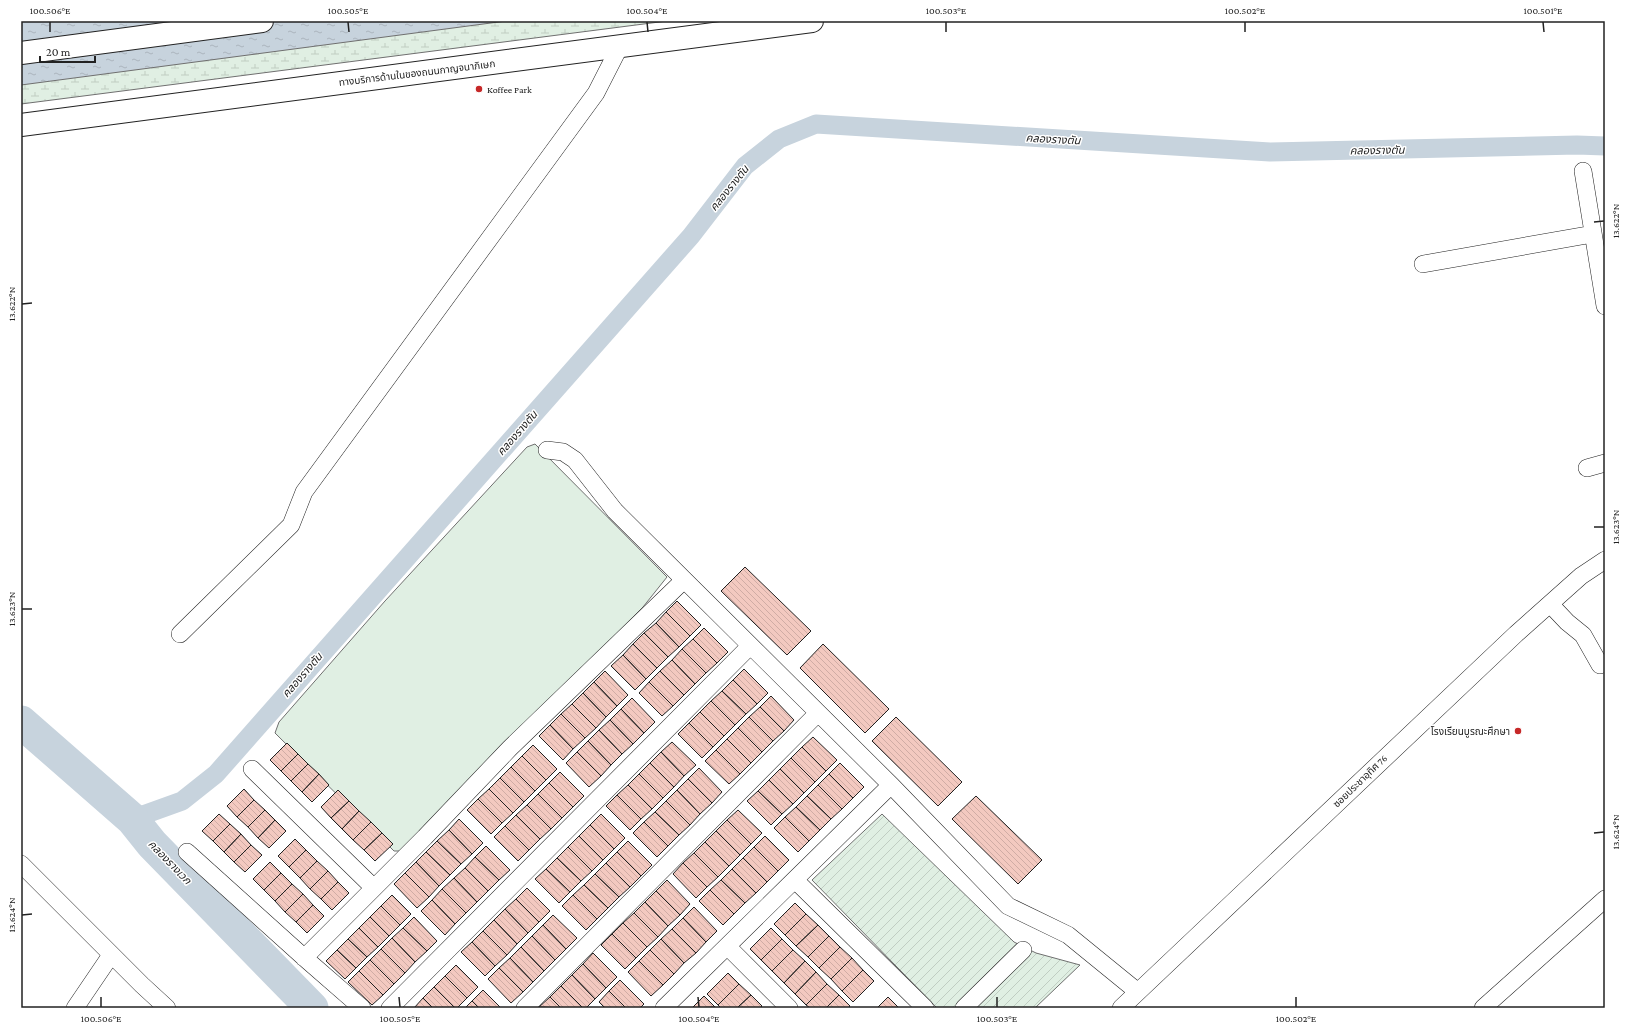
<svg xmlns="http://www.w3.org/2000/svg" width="1626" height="1029" viewBox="0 0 1626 1029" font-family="'Crimson Pro','Noto Sans Thai',serif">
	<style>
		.grass { fill: #e0efe3; stroke: #6f6f6f }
		.wetland { fill: url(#wetland-marsh); stroke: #6f6f6f }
		.garden { fill: url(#garden-furrows); stroke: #6f6f6f }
		.water { fill: url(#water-ripples); stroke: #6f6f6f }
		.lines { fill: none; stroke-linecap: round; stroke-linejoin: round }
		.canal { stroke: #c7d3dd; stroke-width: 19 }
		.river { stroke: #c7d3dd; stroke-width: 33 }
		.building { fill: url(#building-back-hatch); stroke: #222 }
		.minor-casing { stroke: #222; stroke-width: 18 }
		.secondary-casing { stroke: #222; stroke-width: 24 }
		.motorway-casing { stroke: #222; stroke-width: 24 }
		.minor { stroke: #fff; stroke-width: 17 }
		.secondary { stroke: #fff; stroke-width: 22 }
		.motorway { stroke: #fff; stroke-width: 22 }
		.ticks { fill: none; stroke: #222; stroke-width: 1.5 }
		.poi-dot { fill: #c62828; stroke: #fff; stroke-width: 1.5 }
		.labels { text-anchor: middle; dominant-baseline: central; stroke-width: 3; stroke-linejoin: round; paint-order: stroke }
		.street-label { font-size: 10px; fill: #222; stroke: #fff }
		.poi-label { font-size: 10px; fill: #222; stroke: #fff; text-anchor: start }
		.water-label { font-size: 11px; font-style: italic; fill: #222; stroke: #fff }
		.neatline { fill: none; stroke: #222; stroke-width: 1.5 }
		.ticks-label { font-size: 10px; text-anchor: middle; fill: #222 }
	</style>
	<defs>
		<pattern id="wetland-marsh" width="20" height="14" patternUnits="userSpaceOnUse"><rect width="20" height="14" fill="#e0efe3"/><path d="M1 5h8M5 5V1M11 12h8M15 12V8" fill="none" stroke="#c0cdc2"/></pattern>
		<pattern id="garden-furrows" width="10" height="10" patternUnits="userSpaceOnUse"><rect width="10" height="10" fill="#e0efe3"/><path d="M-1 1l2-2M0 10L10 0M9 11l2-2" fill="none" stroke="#c0cdc2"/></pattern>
		<pattern id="water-ripples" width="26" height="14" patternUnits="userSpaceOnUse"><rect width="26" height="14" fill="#c7d3dd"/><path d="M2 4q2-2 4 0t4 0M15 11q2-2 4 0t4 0" fill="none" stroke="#abb5bd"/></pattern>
		<pattern id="building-back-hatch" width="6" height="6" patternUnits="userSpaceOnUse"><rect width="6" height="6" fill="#f3c9c0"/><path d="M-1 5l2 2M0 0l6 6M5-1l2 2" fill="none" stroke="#d0aca5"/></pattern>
	</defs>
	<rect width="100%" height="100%" fill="#fff"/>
	<path class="grass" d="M 535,444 L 667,577 L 643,607 L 406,851 L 394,851 L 275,733 L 279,722 L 385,601 L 527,447 Z"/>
	<path class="wetland" d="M 21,21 L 667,21 L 21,104 Z"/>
	<path class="garden" d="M 882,814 L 1014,942 L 1036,953 L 1080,965 L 1035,1008 L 937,1008 L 812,880 Z"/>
	<path class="water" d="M 21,21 L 506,21 L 21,85 Z"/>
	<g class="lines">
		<path class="canal" d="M 132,819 L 182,801 L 216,774 L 691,236 L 745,166 L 779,139 L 816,124 L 1270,152 L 1577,145 L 1605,146"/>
		<path class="river" d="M 21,722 L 132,819 L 152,844 L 312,1008"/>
	</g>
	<path class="building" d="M 745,567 L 811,631 L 787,655 L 721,591 Z
		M 677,601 L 701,625 L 690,636 L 666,612 Z
		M 666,612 L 690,636 L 679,647 L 656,623 Z
		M 656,623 L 679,647 L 668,657 L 644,633 Z
		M 704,628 L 728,652 L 717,663 L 693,639 Z
		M 644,633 L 668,657 L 657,668 L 633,644 Z
		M 693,639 L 717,663 L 706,673 L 682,649 Z
		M 633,644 L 657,668 L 646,679 L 623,655 Z
		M 823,644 L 889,709 L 865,733 L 800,668 Z
		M 682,649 L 706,673 L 695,684 L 672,660 Z
		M 623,655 L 646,679 L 635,690 L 611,666 Z
		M 672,660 L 695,684 L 684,695 L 660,671 Z
		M 744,669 L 768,693 L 757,704 L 733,680 Z
		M 605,671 L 628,695 L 617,706 L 594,682 Z
		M 660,671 L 684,695 L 673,706 L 649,682 Z
		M 733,680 L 757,704 L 746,714 L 722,691 Z
		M 594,682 L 617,706 L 606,717 L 583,693 Z
		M 649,682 L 673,706 L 662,716 L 639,693 Z
		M 722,691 L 746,714 L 735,725 L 711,701 Z
		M 583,693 L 606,717 L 596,728 L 572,704 Z
		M 771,696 L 794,720 L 784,731 L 760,707 Z
		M 632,698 L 655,722 L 644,733 L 621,709 Z
		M 711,701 L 735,725 L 724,736 L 700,712 Z
		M 572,704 L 596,728 L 585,738 L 561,714 Z
		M 760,707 L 784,731 L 773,741 L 749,717 Z
		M 621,709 L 644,733 L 633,744 L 610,720 Z
		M 700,712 L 724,736 L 713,747 L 689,723 Z
		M 561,714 L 585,738 L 573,749 L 550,725 Z
		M 749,717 L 773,741 L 762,752 L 738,728 Z
		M 896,717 L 962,782 L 938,806 L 872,741 Z
		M 610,720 L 633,744 L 622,754 L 599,730 Z
		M 689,723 L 713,747 L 702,758 L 678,734 Z
		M 550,725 L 573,749 L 563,760 L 539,736 Z
		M 738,728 L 762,752 L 751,763 L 727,739 Z
		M 599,730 L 622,754 L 611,765 L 588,741 Z
		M 813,737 L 837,760 L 826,771 L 802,747 Z
		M 727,739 L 751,763 L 740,774 L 716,750 Z
		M 588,741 L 611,765 L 601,776 L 577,752 Z
		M 672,742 L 696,765 L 684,776 L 661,752 Z
		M 287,743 L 298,754 L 281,771 L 270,760 Z
		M 533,745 L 557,769 L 546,780 L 522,756 Z
		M 802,747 L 826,771 L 815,782 L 791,758 Z
		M 716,750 L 740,774 L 729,784 L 705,761 Z
		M 577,752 L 601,776 L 589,787 L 566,763 Z
		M 661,752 L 684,776 L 674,787 L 650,763 Z
		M 298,754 L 308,764 L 291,781 L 281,771 Z
		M 522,756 L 546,780 L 535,791 L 511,767 Z
		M 791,758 L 815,782 L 804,793 L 780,769 Z
		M 650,763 L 674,787 L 663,798 L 639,774 Z
		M 840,763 L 864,787 L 853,798 L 829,774 Z
		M 308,764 L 319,774 L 302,792 L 291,781 Z
		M 511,767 L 535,791 L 524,802 L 500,778 Z
		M 699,768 L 722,792 L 712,803 L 688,779 Z
		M 780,769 L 804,793 L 793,804 L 769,780 Z
		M 560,772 L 584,796 L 573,807 L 549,783 Z
		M 319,774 L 329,785 L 312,802 L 302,792 Z
		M 639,774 L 663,798 L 652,809 L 628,785 Z
		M 829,774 L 853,798 L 842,809 L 818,785 Z
		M 500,778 L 524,802 L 513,813 L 489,789 Z
		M 688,779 L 712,803 L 700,814 L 677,790 Z
		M 769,780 L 793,804 L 782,814 L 758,791 Z
		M 549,783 L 573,807 L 562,818 L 538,794 Z
		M 628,785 L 652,809 L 641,819 L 617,795 Z
		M 818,785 L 842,809 L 831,819 L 807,796 Z
		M 244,789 L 254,800 L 237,817 L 227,806 Z
		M 489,789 L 513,813 L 502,823 L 478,799 Z
		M 338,790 L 349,801 L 331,818 L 321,807 Z
		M 677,790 L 700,814 L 690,825 L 666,801 Z
		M 758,791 L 782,814 L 771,825 L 747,801 Z
		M 538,794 L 562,818 L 551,829 L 527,805 Z
		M 617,795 L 641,819 L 630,830 L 606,806 Z
		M 807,796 L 831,819 L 820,830 L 796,807 Z
		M 976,796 L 1042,860 L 1018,884 L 952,819 Z
		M 478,799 L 502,823 L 491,834 L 467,810 Z
		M 254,800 L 265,810 L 248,827 L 237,817 Z
		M 349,801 L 359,811 L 342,829 L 331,818 Z
		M 666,801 L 690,825 L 679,835 L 655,812 Z
		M 527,805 L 551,829 L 540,839 L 516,815 Z
		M 796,807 L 820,830 L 809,841 L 785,817 Z
		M 265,810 L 275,820 L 258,838 L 248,827 Z
		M 738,810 L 762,833 L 751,844 L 727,820 Z
		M 359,811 L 371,822 L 353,840 L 342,829 Z
		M 655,812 L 679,835 L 668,846 L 644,822 Z
		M 219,814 L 230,824 L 213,841 L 202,831 Z
		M 601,814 L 625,838 L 614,849 L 590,825 Z
		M 516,815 L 540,839 L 529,850 L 505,826 Z
		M 785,817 L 809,841 L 798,852 L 774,828 Z
		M 459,819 L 483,843 L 472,854 L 449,830 Z
		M 275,820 L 286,831 L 269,848 L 258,838 Z
		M 727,820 L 751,844 L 740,855 L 716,831 Z
		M 371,822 L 382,833 L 364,850 L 353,840 Z
		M 644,822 L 668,846 L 657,857 L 633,833 Z
		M 230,824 L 241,834 L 224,852 L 213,841 Z
		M 590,825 L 614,849 L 603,860 L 579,836 Z
		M 505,826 L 529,850 L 518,861 L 494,837 Z
		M 449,830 L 472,854 L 461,864 L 437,841 Z
		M 716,831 L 740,855 L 729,866 L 705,842 Z
		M 382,833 L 393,844 L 375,861 L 364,850 Z
		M 241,834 L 251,845 L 234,862 L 224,852 Z
		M 579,836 L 603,860 L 592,871 L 568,847 Z
		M 765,836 L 789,860 L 778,871 L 754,847 Z
		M 295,839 L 306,850 L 289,867 L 278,856 Z
		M 437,841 L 461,864 L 450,875 L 426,852 Z
		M 628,841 L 652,865 L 641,876 L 617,852 Z
		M 705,842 L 729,866 L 718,877 L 694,853 Z
		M 251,845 L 262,855 L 245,872 L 234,862 Z
		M 486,846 L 510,870 L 499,880 L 475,857 Z
		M 568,847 L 592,871 L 581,881 L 557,858 Z
		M 754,847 L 778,871 L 767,882 L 743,858 Z
		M 306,850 L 317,861 L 300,878 L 289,867 Z
		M 426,852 L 450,875 L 439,886 L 416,862 Z
		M 617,852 L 641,876 L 630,887 L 606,863 Z
		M 694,853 L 718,877 L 707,887 L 683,863 Z
		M 475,857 L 499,880 L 488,891 L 465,868 Z
		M 557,858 L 581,881 L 570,892 L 546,869 Z
		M 743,858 L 767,882 L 756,893 L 732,869 Z
		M 317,861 L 328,871 L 310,889 L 300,878 Z
		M 270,862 L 281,873 L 264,890 L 253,879 Z
		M 416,862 L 439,886 L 429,897 L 405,873 Z
		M 606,863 L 630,887 L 619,897 L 595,874 Z
		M 683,863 L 707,887 L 696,898 L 673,874 Z
		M 465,868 L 488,891 L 477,902 L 454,878 Z
		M 546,869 L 570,892 L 559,903 L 535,879 Z
		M 732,869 L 756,893 L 745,903 L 721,880 Z
		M 328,871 L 338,882 L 321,899 L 310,889 Z
		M 281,873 L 292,884 L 275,901 L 264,890 Z
		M 405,873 L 429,897 L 417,908 L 394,884 Z
		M 595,874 L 619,897 L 608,908 L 584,885 Z
		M 454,878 L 477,902 L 466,913 L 442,889 Z
		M 667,880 L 690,904 L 680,915 L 656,891 Z
		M 721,880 L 745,903 L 734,914 L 710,890 Z
		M 338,882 L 349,893 L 332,910 L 321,899 Z
		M 292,884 L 303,894 L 285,912 L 275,901 Z
		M 584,885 L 608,908 L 597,919 L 573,895 Z
		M 527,888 L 550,911 L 539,922 L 516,899 Z
		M 442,889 L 466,913 L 455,924 L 432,900 Z
		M 710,890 L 734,914 L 723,925 L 699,901 Z
		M 656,891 L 680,915 L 668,926 L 645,902 Z
		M 303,894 L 313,905 L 296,922 L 285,912 Z
		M 392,895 L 411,914 L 400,925 L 381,906 Z
		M 573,895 L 597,919 L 586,930 L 562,906 Z
		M 516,899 L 539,922 L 528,933 L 505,909 Z
		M 432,900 L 455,924 L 445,935 L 421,911 Z
		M 645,902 L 668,926 L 658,937 L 634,913 Z
		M 795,903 L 806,914 L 785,935 L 774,924 Z
		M 313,905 L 324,916 L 307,933 L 296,922 Z
		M 381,906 L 400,925 L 389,936 L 370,917 Z
		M 694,907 L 717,931 L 706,942 L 683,918 Z
		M 505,909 L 528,933 L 517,944 L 494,920 Z
		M 634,913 L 658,937 L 647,947 L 623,923 Z
		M 806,914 L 818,925 L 796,946 L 785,935 Z
		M 553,915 L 577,938 L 566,949 L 543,925 Z
		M 370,917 L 389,936 L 378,947 L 359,928 Z
		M 414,917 L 437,941 L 427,951 L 403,928 Z
		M 683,918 L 706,942 L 696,953 L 672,929 Z
		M 494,920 L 517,944 L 507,955 L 483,931 Z
		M 623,923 L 647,947 L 636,958 L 612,934 Z
		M 543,925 L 566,949 L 555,960 L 532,936 Z
		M 818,925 L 829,936 L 808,957 L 796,946 Z
		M 359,928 L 378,947 L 367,957 L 348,939 Z
		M 403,928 L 427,951 L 415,962 L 392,938 Z
		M 771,928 L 782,939 L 761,960 L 750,949 Z
		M 672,929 L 696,953 L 684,963 L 661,939 Z
		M 483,931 L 507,955 L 495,966 L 472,942 Z
		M 612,934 L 636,958 L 625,969 L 601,945 Z
		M 532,936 L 555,960 L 544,971 L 521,947 Z
		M 829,936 L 840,947 L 819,968 L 808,957 Z
		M 392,938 L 415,962 L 405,973 L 381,949 Z
		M 348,939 L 367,957 L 356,968 L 337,950 Z
		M 661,939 L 684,963 L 674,974 L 650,950 Z
		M 782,939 L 793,950 L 772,971 L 761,960 Z
		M 472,942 L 495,966 L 485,976 L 461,952 Z
		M 521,947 L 544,971 L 533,982 L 510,958 Z
		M 840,947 L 852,958 L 831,979 L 819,968 Z
		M 381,949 L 405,973 L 394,984 L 370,960 Z
		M 337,950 L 356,968 L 345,979 L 326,961 Z
		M 650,950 L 674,974 L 663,985 L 639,961 Z
		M 793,950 L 805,961 L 784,983 L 772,971 Z
		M 593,953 L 617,977 L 606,988 L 583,964 Z
		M 510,958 L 533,982 L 523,992 L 499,968 Z
		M 852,958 L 863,970 L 842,991 L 831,979 Z
		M 370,960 L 394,984 L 383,995 L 359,971 Z
		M 639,961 L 663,985 L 651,996 L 628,972 Z
		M 805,961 L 816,972 L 795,994 L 784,983 Z
		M 583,964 L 606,988 L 595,999 L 572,975 Z
		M 456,965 L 478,987 L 467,998 L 445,976 Z
		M 499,968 L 523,992 L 511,1003 L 488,979 Z
		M 863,970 L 874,981 L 853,1002 L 842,991 Z
		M 359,971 L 383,995 L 372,1005 L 348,982 Z
		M 816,972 L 827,984 L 806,1005 L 795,994 Z
		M 728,973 L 739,984 L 718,1005 L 707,994 Z
		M 572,975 L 595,999 L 586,1008 L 583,1008 L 561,986 Z
		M 445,976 L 467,998 L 457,1008 L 455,1008 L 434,987 Z
		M 620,980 L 644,1004 L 640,1008 L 626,1008 L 609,991 Z
		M 739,984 L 751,995 L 737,1008 L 721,1008 L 718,1005 Z
		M 827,984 L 839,995 L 826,1008 L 810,1008 L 806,1005 Z
		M 561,986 L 583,1008 L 561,1008 L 550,997 Z
		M 434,987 L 455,1008 L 433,1008 L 423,998 Z
		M 483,990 L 501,1008 L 479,1008 L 472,1001 Z
		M 609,991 L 626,1008 L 605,1008 L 599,1002 Z
		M 751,995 L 762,1006 L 760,1008 L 737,1008 Z
		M 839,995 L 850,1006 L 848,1008 L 826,1008 Z
		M 704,996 L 715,1007 L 692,1008 Z
		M 550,997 L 561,1008 L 539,1007 Z
		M 888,997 L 899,1008 L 877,1008 Z
		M 423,998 L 433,1008 L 414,1008 Z
		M 472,1001 L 479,1008 L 465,1008 Z"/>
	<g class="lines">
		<g class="minor-casing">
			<path id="minor" d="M 1583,171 L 1605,306
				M 1423,264 L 1593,234
				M 547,450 L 563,452 L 575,460 L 615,511 L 891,785 L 1008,906 L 1068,935 L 1138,992
				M 1587,468 L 1605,463
				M 1550,604 L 1567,622 L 1583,635 L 1600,665
				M 180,634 L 291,525 L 304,492 L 596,93 L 620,46
				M 252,769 L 374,888
				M 187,852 L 308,961 L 362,1008
				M 21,864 L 142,985 L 167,1008
				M 795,880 L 925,1008
				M 727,946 L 789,1008
				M 304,958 L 425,837 L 510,748 L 684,580
				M 75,1008 L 111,955
				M 390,1008 L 750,646
				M 525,1008 L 818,713
				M 664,1008 L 891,785
				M 964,1008 L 1023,950
				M 1121,1008 L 1516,634 L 1581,576 L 1605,560
				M 1483,1008 L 1605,899"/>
		</g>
		<g class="secondary-casing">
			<path id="secondary" d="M 21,125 L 812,21"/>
		</g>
		<g class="motorway-casing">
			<path id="motorway" d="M 21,53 L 262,21"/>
		</g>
		<use href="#minor" class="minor"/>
		<use href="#secondary" class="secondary"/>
		<use href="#motorway" class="motorway"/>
	</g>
	<path class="ticks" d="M 50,22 L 50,32M 348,22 L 349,32M 647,22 L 648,32M 946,22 L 946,32M 1245,22 L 1245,32M 1543,22 L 1544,32M 1594,222 L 1604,221M 22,304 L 32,303M 1594,527 L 1604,527M 22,609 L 32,609M 1594,833 L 1604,832M 22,915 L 32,914M 101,997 L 101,1007M 399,997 L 400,1007M 698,997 L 699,1007M 997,997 L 997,1007M 1296,997 L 1296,1007"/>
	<g class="poi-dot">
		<circle cx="479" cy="89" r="4"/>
		<circle cx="1518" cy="731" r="4"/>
	</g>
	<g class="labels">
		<g class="street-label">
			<text transform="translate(417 73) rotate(-7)">ทางบริการด้านในของถนนกาญจนาภิเษก</text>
			<text transform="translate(1360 781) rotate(-44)">ซอยประชาอุทิศ 76</text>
		</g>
		<g class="poi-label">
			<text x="487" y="89">Koffee Park</text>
			<text x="1510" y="731" text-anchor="end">โรงเรียนบูรณะศึกษา</text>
		</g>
		<g class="water-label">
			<text transform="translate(1053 139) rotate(3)">คลองรางตัน</text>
			<text transform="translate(1377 150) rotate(-1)">คลองรางตัน</text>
			<text transform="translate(729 188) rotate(-51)">คลองรางตัน</text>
			<text transform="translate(517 433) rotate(-49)">คลองรางตัน</text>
			<text transform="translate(302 675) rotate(-49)">คลองรางตัน</text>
			<text transform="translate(170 862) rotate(46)">คลองรางเวก</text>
		</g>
	</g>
	<rect width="1626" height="1029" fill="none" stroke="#ffffff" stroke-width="44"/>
	<path d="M40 56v6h55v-6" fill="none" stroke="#222222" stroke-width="2"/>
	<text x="46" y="56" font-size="12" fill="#222222" stroke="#ffffff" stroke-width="3" paint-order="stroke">20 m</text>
	<rect x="22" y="22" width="1582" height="985" class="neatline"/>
	<g class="ticks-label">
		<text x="50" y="14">100.506°E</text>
		<text x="348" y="14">100.505°E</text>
		<text x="647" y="14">100.504°E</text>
		<text x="946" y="14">100.503°E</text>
		<text x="1245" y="14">100.502°E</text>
		<text x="1543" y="14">100.501°E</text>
		<text transform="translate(1615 221) rotate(-90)" y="4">13.622°N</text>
		<text transform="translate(11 304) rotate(-90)" y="4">13.622°N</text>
		<text transform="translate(1615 527) rotate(-90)" y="4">13.623°N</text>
		<text transform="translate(11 609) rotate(-90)" y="4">13.623°N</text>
		<text transform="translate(1615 832) rotate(-90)" y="4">13.624°N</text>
		<text transform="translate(11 915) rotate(-90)" y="4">13.624°N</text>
		<text x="101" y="1022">100.506°E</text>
		<text x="400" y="1022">100.505°E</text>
		<text x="699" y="1022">100.504°E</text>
		<text x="997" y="1022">100.503°E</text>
		<text x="1296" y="1022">100.502°E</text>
	</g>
</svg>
